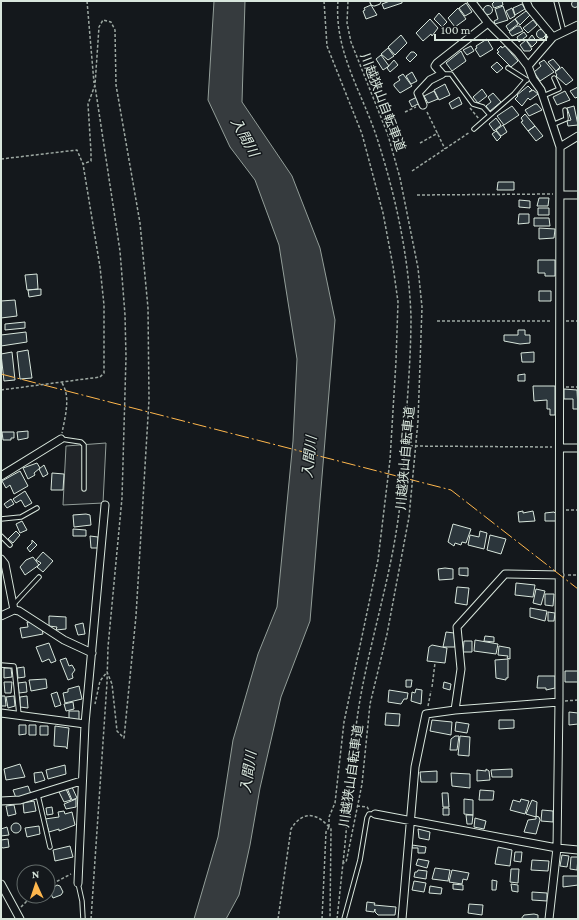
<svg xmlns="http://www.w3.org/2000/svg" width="579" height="920" viewBox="0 0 579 920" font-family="'Crimson Pro','Noto Sans JP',serif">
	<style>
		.green { fill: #202428; stroke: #939e99 }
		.water { fill: #363b3e; stroke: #939e99 }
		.building { fill: #2c363c; stroke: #d8e6dc }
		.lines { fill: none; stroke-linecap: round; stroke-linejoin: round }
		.lane-casing { stroke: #d8e6dc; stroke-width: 5.5 }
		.street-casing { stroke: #d8e6dc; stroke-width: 9 }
		.path { stroke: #9da8a2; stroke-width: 1.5; stroke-dasharray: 3 2; stroke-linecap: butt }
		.lane { stroke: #14181c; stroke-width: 3.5 }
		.street { stroke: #14181c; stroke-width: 7 }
		.power { stroke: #ffb74d; stroke-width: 1; stroke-dasharray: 14 3 2 3; stroke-linecap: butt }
		.labels { text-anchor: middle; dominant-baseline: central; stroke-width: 3; stroke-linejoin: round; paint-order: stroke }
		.street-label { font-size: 13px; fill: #d8e6dc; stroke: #14181c }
		.water-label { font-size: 14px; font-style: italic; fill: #d8e6dc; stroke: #14181c }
	</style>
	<rect width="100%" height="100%" fill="#14181c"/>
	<path class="green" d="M 106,443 L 103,503 L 63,505 L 66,446 Z"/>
	<path class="water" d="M 214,1 L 245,1 L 242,102 L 292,176 L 320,248 L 335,320 L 310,621 L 281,697 L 260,788 L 250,845 L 239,895 L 226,919 L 194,919 L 218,837 L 233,740 L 258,654 L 277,607 L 293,441 L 297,359 L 279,245 L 255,180 L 230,147 L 208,100 Z"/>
	<path class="building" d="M571.5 4a3.5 3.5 0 1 1 7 0a3.5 3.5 0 1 1-7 0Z
		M 390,1 L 402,1 L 402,3 L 384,9 L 382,4 Z
		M 495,1 L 502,1 L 503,5 L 494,8 L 492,4 Z
		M 466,3 L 472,12 L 465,16 L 459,8 Z
		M 522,4 L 525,9 L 515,15 L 513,8 Z
		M 371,5 L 377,15 L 366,19 L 363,11 L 365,10 L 364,8 Z
		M483.5 10a4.5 4.5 0 1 1 9 0a4.5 4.5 0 1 1-9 0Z
		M 503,6 L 508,20 L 495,24 L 494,21 L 498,19 L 495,9 Z
		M 458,8 L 466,19 L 455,27 L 448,18 Z
		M 512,8 L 515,16 L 510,19 L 506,11 Z
		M 526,11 L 530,15 L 520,25 L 515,19 Z
		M 439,13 L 447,22 L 442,27 L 434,19 Z
		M 430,19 L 438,28 L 432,36 L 431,34 L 423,41 L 416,33 Z
		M 515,19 L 518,24 L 509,31 L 506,26 Z
		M 533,20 L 537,25 L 528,33 L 523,28 Z
		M 517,26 L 520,26 L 523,31 L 512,36 L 509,32 Z
		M536.5 34a4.5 4.5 0 1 1 9 0a4.5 4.5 0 1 1-9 0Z
		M 524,32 L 527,36 L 519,42 L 517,37 Z
		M 401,35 L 407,43 L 395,55 L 388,47 Z
		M 532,35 L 537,42 L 532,47 L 527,41 Z
		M 487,39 L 493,49 L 480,57 L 475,49 L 477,48 L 476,46 Z
		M 526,40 L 532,49 L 530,51 L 524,51 L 520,45 Z
		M 471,46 L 474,51 L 467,55 L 463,50 Z
		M 501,46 L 502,48 L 505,46 L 518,61 L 511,67 L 497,53 L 499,52 L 497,50 Z
		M 388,48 L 394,56 L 388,60 L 381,54 Z
		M 461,51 L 466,61 L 452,71 L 446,63 Z
		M 411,52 L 414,52 L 417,55 L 410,62 L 406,58 Z
		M 381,55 L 389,66 L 383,70 L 376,59 Z
		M 553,59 L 560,67 L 556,71 L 548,62 Z
		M 394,60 L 398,65 L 390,72 L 387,68 Z
		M 544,60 L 554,72 L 540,81 L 534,72 L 541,66 L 539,63 Z
		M 497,62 L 503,68 L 497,73 L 491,67 Z
		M 562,67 L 573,80 L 566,85 L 556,76 L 557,75 L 555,72 Z
		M 412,72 L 417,81 L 411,84 L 406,76 Z
		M 403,74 L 412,86 L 400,93 L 394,86 L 394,84 L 400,80 L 398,77 Z
		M 445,84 L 450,95 L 439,100 L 434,90 Z
		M 578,85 L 578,97 L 575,98 L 570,91 L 578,87 Z
		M 528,86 L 532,90 L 529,92 L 533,90 L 538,94 L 530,100 L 528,98 L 522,106 L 515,99 L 518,96 L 517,95 Z
		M 482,89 L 487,96 L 478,103 L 473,97 Z
		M 434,91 L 438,99 L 428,103 L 424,96 Z
		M 565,91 L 570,100 L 557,105 L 553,97 Z
		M 493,93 L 501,102 L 490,111 L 486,106 L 491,102 L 488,97 Z
		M 417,97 L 420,103 L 412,107 L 409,101 Z
		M 459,97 L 462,104 L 452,109 L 449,103 Z
		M 535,104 L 537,104 L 542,110 L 529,116 L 525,110 Z
		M 512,106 L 519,115 L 504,125 L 497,116 Z
		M 574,106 L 578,125 L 568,126 L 567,121 L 571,120 L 567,108 Z
		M 525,114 L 535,126 L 528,131 L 521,122 L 523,121 L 521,118 Z
		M 496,118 L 501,125 L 494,131 L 489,124 Z
		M 503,125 L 507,132 L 501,136 L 496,130 Z
		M 535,126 L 543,136 L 536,141 L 528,131 Z
		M 496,131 L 501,137 L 497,141 L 492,134 Z
		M 498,182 L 514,182 L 514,190 L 497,190 Z
		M 539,198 L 549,198 L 548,206 L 537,206 Z
		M 519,200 L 530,201 L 530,208 L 519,207 Z
		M 538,208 L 549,208 L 549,215 L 538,215 Z
		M 519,214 L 529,214 L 529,223 L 518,224 Z
		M 534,218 L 549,218 L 550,226 L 534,226 Z
		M 539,228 L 555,229 L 554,238 L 539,239 Z
		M 538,260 L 555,260 L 555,276 L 545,276 L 545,273 L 538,273 Z
		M 37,274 L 38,289 L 27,290 L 25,275 Z
		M 41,289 L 41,295 L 29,297 L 28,290 Z
		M 539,291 L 551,291 L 551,301 L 539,301 Z
		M 15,300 L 17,316 L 1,318 L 1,301 Z
		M 25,322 L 25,328 L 5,330 L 5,324 Z
		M 518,330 L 525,330 L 525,335 L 530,335 L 530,343 L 520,344 L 504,341 L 504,335 L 518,335 Z
		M 26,332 L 27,342 L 1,346 L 1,335 Z
		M 28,350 L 32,378 L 20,379 L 17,352 Z
		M 12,352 L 15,380 L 4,381 L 1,354 Z
		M 534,352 L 534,362 L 522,362 L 521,353 Z
		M 525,374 L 525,381 L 518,381 L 518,375 Z
		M 533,386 L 555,386 L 555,415 L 550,415 L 550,409 L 547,409 L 547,400 L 534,401 Z
		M 564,389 L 577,390 L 578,409 L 573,409 L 573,399 L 564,399 Z
		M 28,431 L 28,438 L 18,440 L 17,432 Z
		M 2,432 L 14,432 L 14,438 L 11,438 L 11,440 L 3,440 Z
		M 37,463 L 40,468 L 34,473 L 35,475 L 28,479 L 23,468 Z
		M 44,465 L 48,474 L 43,477 L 39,469 Z
		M 20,471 L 28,486 L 14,494 L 10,485 L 6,488 L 2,481 Z
		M 52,473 L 64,474 L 63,490 L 51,490 Z
		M 25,491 L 32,503 L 25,507 L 21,500 L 16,503 L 13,499 Z
		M 11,499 L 14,504 L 7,508 L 4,504 Z
		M 523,511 L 523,513 L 533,511 L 535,521 L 519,522 L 518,512 Z
		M 554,512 L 556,514 L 556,521 L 545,521 L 545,513 Z
		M 86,514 L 90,515 L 91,525 L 74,527 L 73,515 Z
		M 22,521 L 27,530 L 20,533 L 16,524 Z
		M 453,524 L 471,529 L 466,543 L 462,542 L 461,545 L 455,543 L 454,546 L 448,542 Z
		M 73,529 L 86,530 L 86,536 L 73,536 Z
		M 16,531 L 20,535 L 13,543 L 8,539 Z
		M 480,531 L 487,533 L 484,549 L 468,545 L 470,535 L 479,537 Z
		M 490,535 L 506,539 L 501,554 L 487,550 Z
		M 90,536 L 98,537 L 98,548 L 91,548 Z
		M 32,540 L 37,545 L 30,552 L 27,548 L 32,543 Z
		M 43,552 L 53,561 L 43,572 L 37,567 L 41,563 L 36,560 Z
		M 33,557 L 39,565 L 25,575 L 20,567 L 26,560 Z
		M 445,568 L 453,569 L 453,579 L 439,580 L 438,569 Z
		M 459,568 L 468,568 L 468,576 L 459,575 Z
		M 516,583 L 535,585 L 533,597 L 515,595 Z
		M 457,587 L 469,588 L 467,605 L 455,603 Z
		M 536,589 L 545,591 L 541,605 L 533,603 Z
		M 545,594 L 554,594 L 553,606 L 545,605 Z
		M 530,608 L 547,611 L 545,621 L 530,617 Z
		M 548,612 L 555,613 L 554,621 L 548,621 Z
		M 49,616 L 66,617 L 66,629 L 56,630 L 57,627 L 49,626 Z
		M 27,622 L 31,622 L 34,625 L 42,629 L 43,634 L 22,638 L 20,628 L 28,627 Z
		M 83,623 L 85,634 L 78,635 L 75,625 Z
		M 446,632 L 454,633 L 455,647 L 443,647 Z
		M 485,636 L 494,637 L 494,642 L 484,641 Z
		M 475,640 L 498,644 L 496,654 L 474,651 Z
		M 464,641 L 472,641 L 472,652 L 463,652 Z
		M 49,643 L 56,661 L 51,663 L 49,659 L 42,662 L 36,647 Z
		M 432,645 L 447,648 L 445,663 L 427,661 L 429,647 Z
		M 499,646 L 510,648 L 510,659 L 507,658 L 508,656 L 498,655 Z
		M 66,658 L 69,666 L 72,665 L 75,670 L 72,674 L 73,678 L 68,680 L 60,660 Z
		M 508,659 L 508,678 L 506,678 L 506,680 L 496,678 L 495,660 Z
		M 24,667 L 25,677 L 18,678 L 17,668 Z
		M 4,668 L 11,668 L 12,677 L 4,678 Z
		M 565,671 L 578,671 L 578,684 L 578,682 L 565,682 Z
		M 538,676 L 555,676 L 555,688 L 546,690 L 546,688 L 537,688 Z
		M 46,679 L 47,688 L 31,691 L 29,680 Z
		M 406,680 L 412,680 L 411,687 L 406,687 Z
		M 4,682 L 12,682 L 11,693 L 5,693 Z
		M 26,682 L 27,692 L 19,693 L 18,683 Z
		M 444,682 L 451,684 L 450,690 L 443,688 Z
		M 79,686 L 82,699 L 65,703 L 63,693 L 68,692 L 68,689 Z
		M 416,689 L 422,690 L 421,704 L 411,701 L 412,692 L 415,693 Z
		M 389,690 L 408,693 L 407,699 L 404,699 L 401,704 L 388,702 Z
		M 57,692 L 61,705 L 55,707 L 51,694 Z
		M 1,696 L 5,696 L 6,706 L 1,706 Z
		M 14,696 L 15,706 L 8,708 L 6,697 Z
		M 27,696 L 28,708 L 20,707 L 20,697 Z
		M 73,702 L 74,709 L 66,711 L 64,704 Z
		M 69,711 L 79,711 L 79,720 L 69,720 Z
		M 569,712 L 578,713 L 578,724 L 569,725 Z
		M 386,713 L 400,714 L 399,726 L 385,725 Z
		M 432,720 L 452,722 L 451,735 L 430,731 Z
		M 499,720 L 514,720 L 514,728 L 499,729 Z
		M 456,722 L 469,724 L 467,733 L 455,731 Z
		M 19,725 L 26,725 L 26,734 L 19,735 Z
		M 29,725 L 36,725 L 36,735 L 29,735 Z
		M 40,726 L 48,726 L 48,735 L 40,735 Z
		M 55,726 L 69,728 L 67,749 L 66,747 L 54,746 Z
		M 455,736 L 459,736 L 457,750 L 450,750 L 451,739 Z
		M 460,736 L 470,737 L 469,756 L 458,755 Z
		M 20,764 L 25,777 L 6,780 L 4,769 Z
		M 65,765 L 66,774 L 48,779 L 46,770 Z
		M 486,769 L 489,771 L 490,780 L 477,781 L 477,770 L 486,771 Z
		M 512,769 L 512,777 L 492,777 L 491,770 Z
		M 437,771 L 437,782 L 421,782 L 420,772 Z
		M 42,772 L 45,780 L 35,783 L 34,773 Z
		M 451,773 L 470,774 L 470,788 L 452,786 Z
		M 28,786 L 31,794 L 16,798 L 13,790 Z
		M 72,787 L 77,798 L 72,800 L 67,788 Z
		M 66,789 L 71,800 L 64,802 L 59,792 Z
		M 480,790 L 494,791 L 493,800 L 479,800 Z
		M 442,793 L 448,793 L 449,807 L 443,807 Z
		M 76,799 L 76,807 L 66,809 L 64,804 Z
		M 464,799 L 473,800 L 473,815 L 464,814 Z
		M 521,799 L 529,801 L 525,814 L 510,810 L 513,800 L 520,802 Z
		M 532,800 L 537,802 L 536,817 L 526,814 Z
		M 34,801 L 36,811 L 24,813 L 23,803 Z
		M 14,805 L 16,814 L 8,816 L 6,806 Z
		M 52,807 L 53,814 L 47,815 L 46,808 Z
		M 443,808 L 449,808 L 449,815 L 443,815 Z
		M 542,810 L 553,811 L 553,822 L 541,821 Z
		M 64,811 L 65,814 L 72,812 L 75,825 L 59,831 L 59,829 L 49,832 L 45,819 L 59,817 L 58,812 Z
		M 466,815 L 473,815 L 472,824 L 467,824 Z
		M 536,816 L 539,817 L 540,820 L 536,834 L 524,832 L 528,820 L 536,819 Z
		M 475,818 L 486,821 L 484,829 L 474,827 Z
		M11 828a5 5 0 1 1 10 0a5 5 0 1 1-10 0Z
		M 39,826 L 40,834 L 27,837 L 25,828 Z
		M 7,827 L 9,835 L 1,836 L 1,829 Z
		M 418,829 L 430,832 L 429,840 L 419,838 Z
		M 8,839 L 9,847 L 3,848 L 1,847 L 1,840 Z
		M 412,845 L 426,847 L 425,853 L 418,853 L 418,848 L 412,848 Z
		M 70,846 L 73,857 L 55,861 L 53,850 Z
		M 498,847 L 512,850 L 510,866 L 495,864 Z
		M 515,852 L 522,852 L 521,862 L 514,861 Z
		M 562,855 L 569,856 L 567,867 L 560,866 Z
		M 571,857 L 578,857 L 577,870 L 570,869 Z
		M 418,859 L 429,861 L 427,868 L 416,865 Z
		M 532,860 L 549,861 L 548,871 L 531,870 Z
		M 435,868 L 450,870 L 448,881 L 432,879 Z
		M 511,869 L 519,869 L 518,883 L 510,882 Z
		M 418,870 L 427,871 L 426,879 L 414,877 L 415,872 L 417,872 Z
		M 452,870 L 469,873 L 467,880 L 463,879 L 462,884 L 449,882 Z
		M 563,876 L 578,876 L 578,885 L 563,887 Z
		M 492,880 L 497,881 L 496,890 L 492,890 Z
		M 414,881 L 426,883 L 424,892 L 412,890 Z
		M 453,884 L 463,885 L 463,890 L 453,889 Z
		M 511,884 L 518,885 L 518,892 L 512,891 Z
		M 57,885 L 60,886 L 63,892 L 61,895 L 53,898 L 49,890 Z
		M 430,886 L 442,888 L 441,894 L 429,893 Z
		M 532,892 L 547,893 L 547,901 L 532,900 Z
		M 367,902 L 375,903 L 374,905 L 396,907 L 395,915 L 378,915 L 375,912 L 375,909 L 374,912 L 366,911 Z
		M 469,904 L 483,905 L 482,915 L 468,913 Z
		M 534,914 L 538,915 L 538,919 L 521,919 L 524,915 Z"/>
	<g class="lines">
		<g class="lane-casing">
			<path id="lane" d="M 556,1 L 564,32
				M 508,68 L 527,80
				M 442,74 L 451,74 L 473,104 L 483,107 L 490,115
				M 543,96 L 559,89 L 554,78
				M 552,125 L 566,119 L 565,110
				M 474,129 L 514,94 L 526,80
				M 61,439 L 81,442 L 84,445 L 84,489
				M 1,519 L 21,517 L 37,508
				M 1,536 L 10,545
				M 13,605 L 39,577
				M 1,665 L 14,666 L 19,715
				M 38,795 L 50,847
				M 78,883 L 82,901 L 83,919
				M 344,919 L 360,860 L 367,818 L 369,814 L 375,814"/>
		</g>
		<g class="street-casing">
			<path id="street" d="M 471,1 L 488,23 L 518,53 L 528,66 L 533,79 L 541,90 L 560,147 L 559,702 L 557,848 L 549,919
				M 526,1 L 529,8 L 553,37
				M 374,2 L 377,1
				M 528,66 L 553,37 L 578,25
				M 423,105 L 418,93 L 430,80 L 442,74 L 435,66 L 437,63 L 488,23
				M 560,147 L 578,136
				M 560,195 L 578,195
				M 560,448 L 578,448
				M 1,476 L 61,439
				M 1,559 L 5,564 L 14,610
				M 1,616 L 14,610 L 19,611 L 64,640 L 92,653
				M 455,710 L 461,669 L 457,627 L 505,574 L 560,575
				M 1,713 L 85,724
				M 1,801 L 20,800 L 81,781
				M 375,814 L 557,848 L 578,850
				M 78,883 L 85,724 L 105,505
				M 1,884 L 20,919
				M 402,919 L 415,767 L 426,714 L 455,710 L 559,702"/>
		</g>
		<path class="path" d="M 87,1 L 94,83
			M 324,1 L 327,46 L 362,134 L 383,213 L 393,266 L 398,302 L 396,361 L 390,460 L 378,560 L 344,722 L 335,803 L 329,817 L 329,827
			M 338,1 C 334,50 361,91 376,135 C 395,193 409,256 411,317 C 411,346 409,376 407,405 C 405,448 403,491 396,533 C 388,582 374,630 364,679 C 351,740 350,802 343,863
			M 470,108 L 479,119
			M 405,112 L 416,107
			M 427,112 L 445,149
			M 420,143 L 438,133
			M 1,159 L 77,150 L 83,164 L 91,161 L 91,152 L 88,104 L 95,85 L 99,27 L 103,20 L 111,22 L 115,30 L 116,85 L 140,223 L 148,308 L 149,400 L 136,616 L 124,738 L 117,731 L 112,684 L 107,672 L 100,681 L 95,704
			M 412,171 L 470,132
			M 417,195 L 553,194
			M 437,321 L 552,321
			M 566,321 L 578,321
			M 62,383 C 71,397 65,417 62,433
			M 566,387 L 578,387
			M 1,390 L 100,377 L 104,373 L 104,305 L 100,267 L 83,164
			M 405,446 L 552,447
			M 566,510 L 578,510
			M 568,575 L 578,575
			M 432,687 L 435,663
			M 565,701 L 578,700
			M 428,706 L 431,691
			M 357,806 L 367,807 L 369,810
			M 48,886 L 71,874
			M 21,907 L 32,896
			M 91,919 L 107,683 L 108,647 L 122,498 L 126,357 L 125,315 L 120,251 L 95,86
			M 278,919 L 291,829 C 302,811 316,812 329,827
			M 322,919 L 326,832 L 329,827 L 331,829 L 330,919
			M 337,919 L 343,863 L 346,862 L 347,858 L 362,784 L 370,704 L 387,634 L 409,517 L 418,421 L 422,307 L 418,268 L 400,178 L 388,135 L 351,42 L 347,23 L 348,1"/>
		<use href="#lane" class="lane"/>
		<use href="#street" class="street"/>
		<path class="power" d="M 1,374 L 451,490 L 578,589"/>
	</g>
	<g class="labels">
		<g class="street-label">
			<text transform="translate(383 102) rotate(69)">川越狭山自転車道</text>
			<text transform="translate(405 458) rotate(-85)">川越狭山自転車道</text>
			<text transform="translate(351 776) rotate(-82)">川越狭山自転車道</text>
		</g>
		<g class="water-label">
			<text transform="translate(245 137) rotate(61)">入間川</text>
			<text transform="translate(309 457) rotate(-84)">入間川</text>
			<text transform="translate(248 772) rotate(-82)">入間川</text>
		</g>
	</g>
	<rect width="579" height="920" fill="none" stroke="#d8e6dc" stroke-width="4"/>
	<g transform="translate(36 884) rotate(357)"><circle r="19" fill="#14181c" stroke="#626a69"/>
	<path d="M0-3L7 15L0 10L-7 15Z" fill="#ffb74d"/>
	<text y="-6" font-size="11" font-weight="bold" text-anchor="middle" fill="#d8e6dc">N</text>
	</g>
	<path d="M435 34v6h111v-6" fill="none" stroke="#d8e6dc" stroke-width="2"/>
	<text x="441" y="34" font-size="12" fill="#d8e6dc" stroke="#14181c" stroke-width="3" paint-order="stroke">100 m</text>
</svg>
